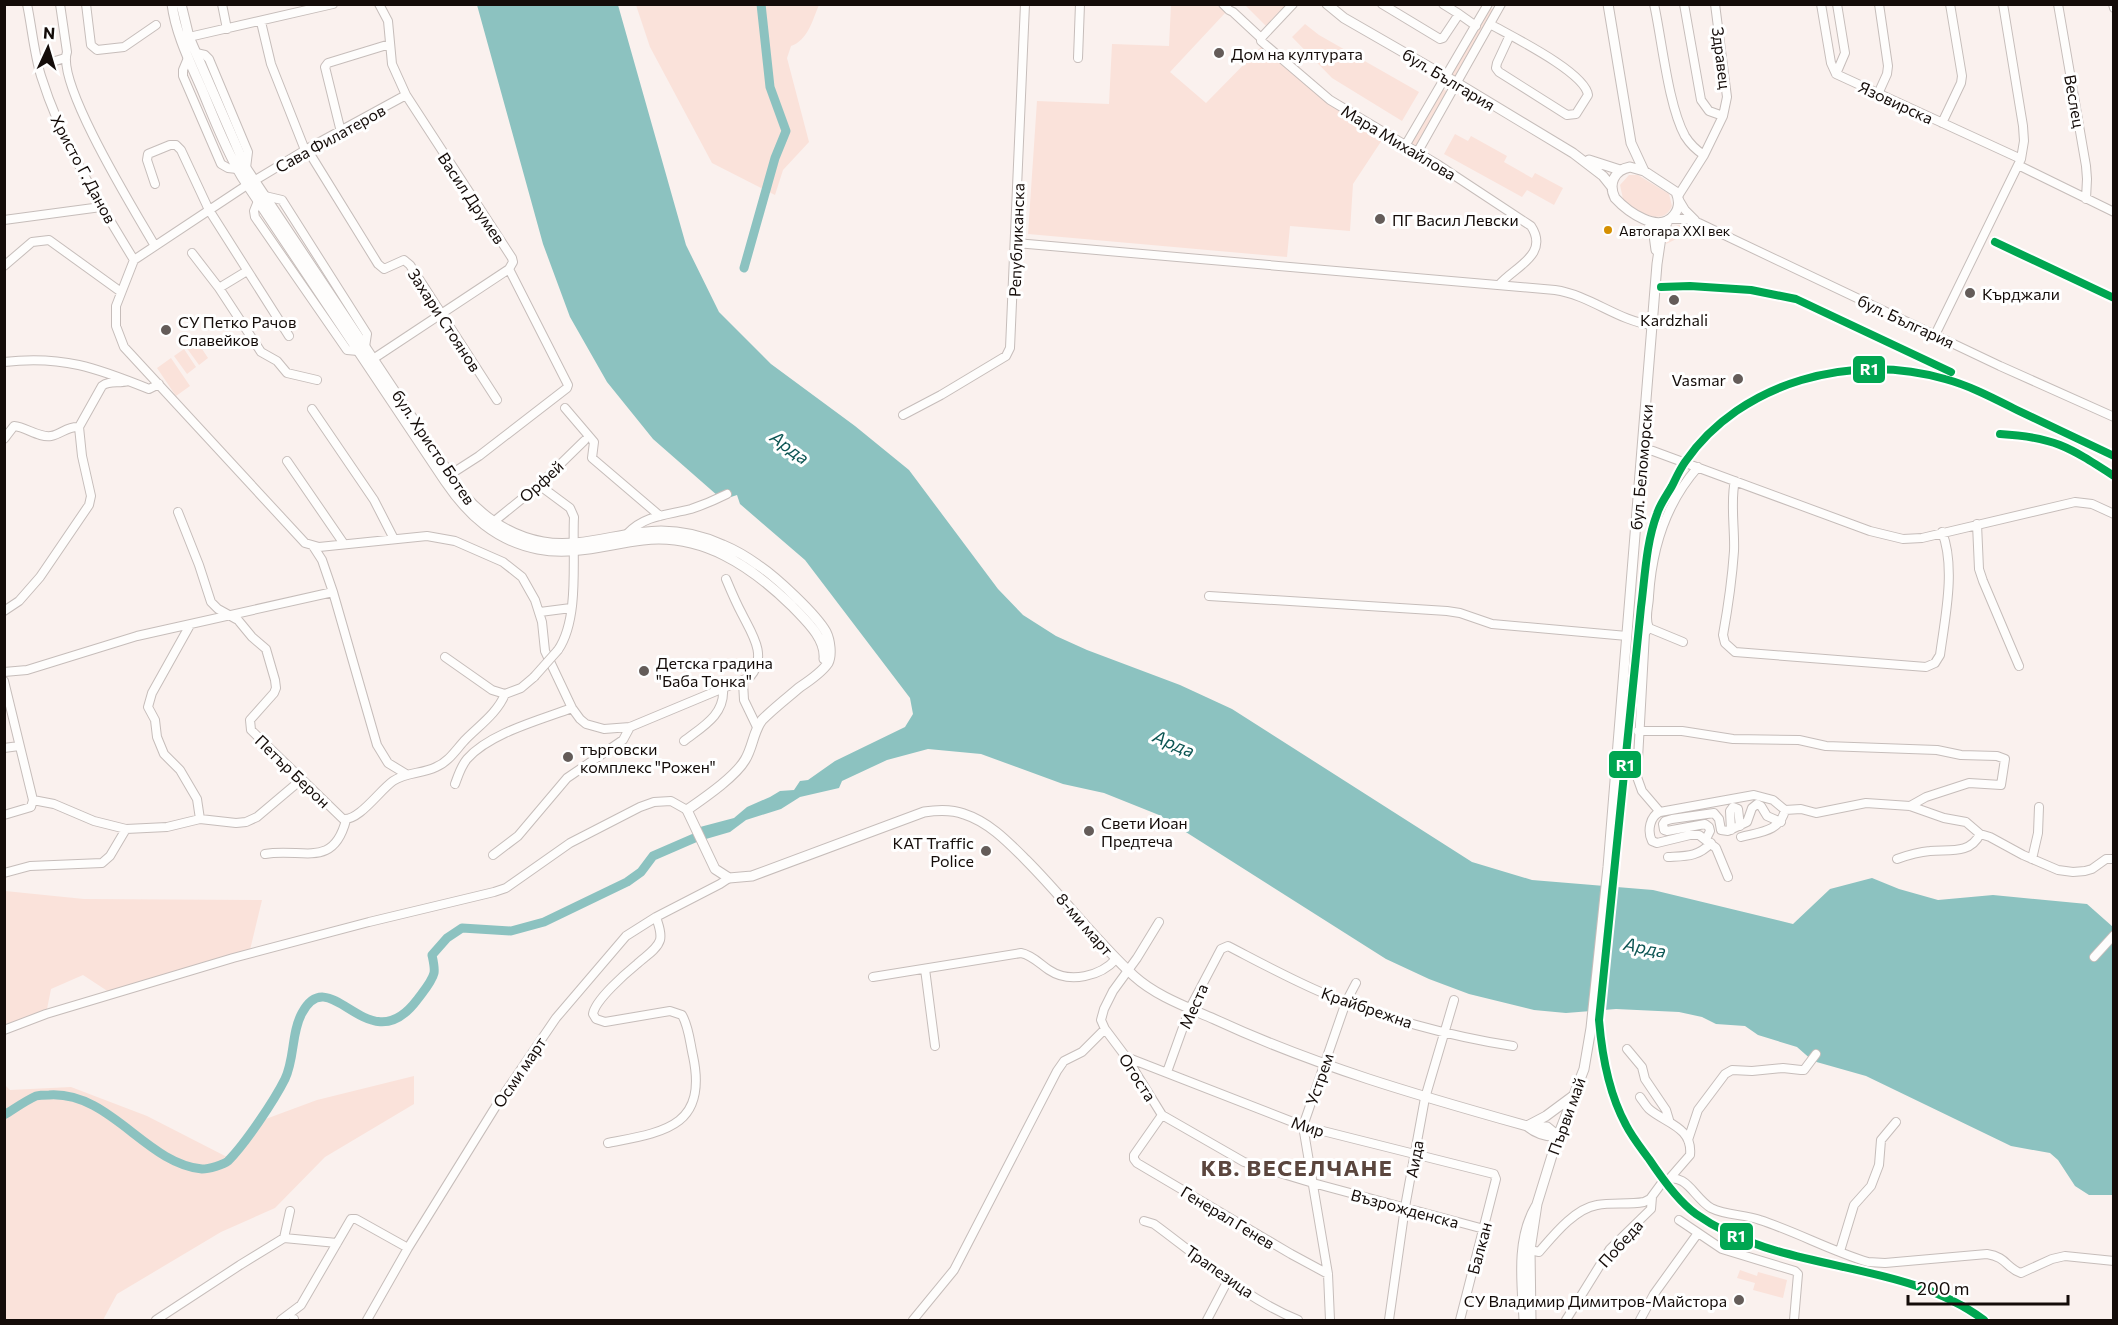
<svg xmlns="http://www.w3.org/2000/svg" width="2118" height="1325" viewBox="0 0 2118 1325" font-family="Commissioner,sans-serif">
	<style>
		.green { fill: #fae2da }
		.water { fill: #8cc2c0 }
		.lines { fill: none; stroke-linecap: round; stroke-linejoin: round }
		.river { stroke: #8cc2c0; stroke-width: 9 }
		.minor-casing { stroke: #c6bdba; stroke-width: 10 }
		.major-casing { stroke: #c6bdba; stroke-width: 11 }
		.minor { stroke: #fefdfc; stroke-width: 8 }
		.major { stroke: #fefdfc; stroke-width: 9 }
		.minor-bridge-casing { stroke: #c6bdba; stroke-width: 10; stroke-linecap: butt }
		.minor-bridge { stroke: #fefdfc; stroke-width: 8 }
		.rail-1-casing { stroke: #fff; stroke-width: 12 }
		.rail-1 { stroke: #00a651; stroke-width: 8 }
		.poi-dot { fill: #645c59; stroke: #fff; stroke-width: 2 }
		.bus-dot { fill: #d58f01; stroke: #fff; stroke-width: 2 }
		.labels { text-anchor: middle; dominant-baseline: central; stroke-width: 6; stroke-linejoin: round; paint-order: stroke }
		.bus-label { font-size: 14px; fill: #140c09; stroke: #fff; text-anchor: start }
		.poi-label { font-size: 16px; fill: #140c09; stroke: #fff; text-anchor: start }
		.street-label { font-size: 16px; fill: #140c09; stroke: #fff }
		.water-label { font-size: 18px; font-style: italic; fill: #0c5553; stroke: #fff }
		.district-label { font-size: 22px; font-weight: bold; letter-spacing: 1.5px; fill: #5b463e; stroke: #fff }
		.line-badge { stroke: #fff; stroke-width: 2 }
		.badge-label { font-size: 16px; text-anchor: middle; font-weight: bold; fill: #fff }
	</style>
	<rect width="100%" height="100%" fill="#faf1ee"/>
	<path class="green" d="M 636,5 L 819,5 C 812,21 808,40 791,46 L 787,58 L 809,142 L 783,170 L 775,195 L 712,163 L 650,47 Z
		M 1171,5 L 1221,5 L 1226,12 L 1170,72 L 1206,103 L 1262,46 L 1382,140 L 1353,184 L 1350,231 L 1290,226 L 1287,257 L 1028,234 L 1037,101 L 1109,104 L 1112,44 L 1169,46 Z
		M 1245,5 L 1286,5 L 1266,26 Z
		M 1488,7 L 1495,10 L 1455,80 L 1449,76 Z
		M 1305,24 L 1319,35 L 1419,92 L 1402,121 L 1332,78 L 1292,37 Z
		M 1441,88 L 1448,92 L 1415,150 L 1408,146 Z
		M 1455,134 L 1468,141 L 1471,136 L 1507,156 L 1504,162 L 1532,178 L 1535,173 L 1563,188 L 1554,205 L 1527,190 L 1522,197 L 1444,154 Z
		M 1629,175 L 1638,175 L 1669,194 L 1672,206 C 1662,229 1635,210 1623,199 L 1620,185 Z
		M 1679,225 L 1692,228 L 1693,231 L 1666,244 L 1672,227 Z
		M 196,340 L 208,358 L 199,365 L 186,347 Z
		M 184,349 L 196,367 L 187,374 L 174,356 Z
		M 171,358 L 190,386 L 176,396 L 157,368 Z
		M 5,891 L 84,899 L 262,900 L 249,954 L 112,994 L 83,975 L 51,989 L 46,1014 L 5,1026 Z
		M 414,1076 L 414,1104 L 325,1157 L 275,1208 L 221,1232 L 117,1294 L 103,1320 L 5,1320 L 5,1085 L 10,1090 L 71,1087 L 147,1116 L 229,1158 L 263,1120 L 317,1100 Z
		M 1740,1270 L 1757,1276 L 1758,1272 L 1787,1280 L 1783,1298 L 1753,1290 L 1755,1283 L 1737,1278 Z"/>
	<path class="water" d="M 477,5 L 618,5 L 686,245 L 719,312 L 771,364 L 855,426 L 909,470 L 998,589 L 1023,615 L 1056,636 L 1087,650 L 1180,685 L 1232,709 L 1472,862 L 1532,880 L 1653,890 L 1793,924 L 1830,889 L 1872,878 L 1899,889 L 1938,900 L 1993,895 L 2087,904 L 2113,927 L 2113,1195 L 2089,1195 L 2075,1186 L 2058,1160 L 2050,1153 L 2011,1146 L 1866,1076 L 1813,1061 L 1797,1047 L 1758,1035 L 1745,1026 L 1716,1024 L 1702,1017 L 1679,1012 L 1616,1009 L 1566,1013 L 1534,1010 L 1469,994 L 1429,979 L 1386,959 L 1159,815 L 1104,793 L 1063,784 L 981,754 L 928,749 L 887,760 L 842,781 L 839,788 L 800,797 L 781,809 L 746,820 L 730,832 L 706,839 L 700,827 L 734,818 L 747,807 L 770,797 L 780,791 L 794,790 L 800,781 L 808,780 L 835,761 L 905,727 L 913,714 L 910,698 L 805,560 L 740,504 L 737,495 L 731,497 L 727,493 L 718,496 L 653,439 L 607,382 L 570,317 L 543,244 Z"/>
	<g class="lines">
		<path class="river" d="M 744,268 L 775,158 L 786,131 L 770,87 L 761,4
			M 4,1115 C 14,1109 25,1101 36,1096 C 40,1095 45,1095 49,1095 C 110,1091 146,1164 202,1169 C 209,1169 223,1165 228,1161 C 245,1144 274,1101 285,1079 C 295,1058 291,1033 302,1013 C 331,959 368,1065 417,1000 C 422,993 432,982 434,973 C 435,968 433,960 432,955 L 447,938 L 462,928 L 511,931 L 544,922 L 627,882 L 641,872 L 653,856 L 706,833"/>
		<g class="minor-casing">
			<path id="minor" d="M 27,4 C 32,28 34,53 41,76 C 62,143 98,201 134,260
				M 60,4 L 67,52 C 56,84 136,213 155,246
				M 86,4 L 91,45 L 97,50 L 124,47 L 156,25
				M 222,4 L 227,29
				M 379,4 L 388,21 L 392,64 L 406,95 L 512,258 L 513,262 L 509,269 L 568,385 L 567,388 L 479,456 L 451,474
				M 1223,4 L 1229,10 L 1233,12 L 1261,38 L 1261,41 L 1330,100 L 1437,164 L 1531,226 C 1550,255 1514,267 1499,285
				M 1382,4 L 1440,39 L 1443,38 L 1459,14 L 1476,26
				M 1443,4 L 1459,14
				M 1654,4 C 1662,40 1668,105 1685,136 C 1690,144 1696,150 1704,155
				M 1684,4 L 1701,100 L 1709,111 L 1723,116 L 1727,97 L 1715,4
				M 1821,4 L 1831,63 L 1836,74 L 2021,159
				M 2058,4 L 2086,166 L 2087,179 L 2086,199
				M 2113,4 L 2114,8
				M 261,22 L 271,64 L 305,150
				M 1490,24 C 1511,36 1585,72 1588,95 L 1576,114 L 1567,115 L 1499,72 L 1496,68 L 1497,63 L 1510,35
				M 189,37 L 333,4
				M 1261,38 L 1293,4
				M 196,53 L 205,55 L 209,59 L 248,152 L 246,168
				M 188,58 L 183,70 L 183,76 L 221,164 L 228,168 L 237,169
				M 1078,58 L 1080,4
				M 52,62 L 65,58
				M 1836,74 L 1845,53 L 1837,4
				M 1878,94 L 1887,74 L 1888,66 L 1879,4
				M 406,95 L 307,149 L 247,185 L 134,260 L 116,306 L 116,326 L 124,347 L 305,543 L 319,547 L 427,536 L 455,541 L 503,562 L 522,577 L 535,600 L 542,622 L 545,651 L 572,708 L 580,719 L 586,724 L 604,729 L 630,727 L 750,677 C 768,656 752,634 742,614 C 736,603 731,591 726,579
				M 1942,123 L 1961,83 L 1962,76 L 1950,4
				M 341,132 L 325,67 L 328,63 L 390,44
				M 1405,146 L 1488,4
				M 307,149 L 378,264 L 384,269 L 404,260 L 410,265 L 497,400
				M 1417,153 L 1501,4
				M 2018,165 L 2114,212
				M 155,184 L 147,160 L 148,154 L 170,145 L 176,145 L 181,150 L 209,210 L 289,336
				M 265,196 L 282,200 L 367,334 L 365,347
				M 1678,196 L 1704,155 L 1723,116
				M 1679,200 L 1685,210 L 1695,220
				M 258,201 L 254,211 L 255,217 L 347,350 L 358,351
				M 1670,219 L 1685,219 L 1699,223 L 2000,366 L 2114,417
				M 4,220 L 101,207
				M 1016,243 L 1555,290 C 1590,295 1618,321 1652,325
				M 192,253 L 219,288 L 261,352 L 277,361 L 287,373 L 317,380
				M 4,266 L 32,242 L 49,240 L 121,292
				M 219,288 L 247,271
				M 1935,335 L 2021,159 L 2024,141 L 2023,126 L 2003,4
				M 370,361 L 509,269
				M 4,362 C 62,355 97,368 149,389 L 159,384
				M 565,408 L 594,442 L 592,458 L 660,516
				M 312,409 L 374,500 L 394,539
				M 903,415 L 941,395 L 1006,356 L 1010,348 L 1025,4
				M 4,439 L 14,426 C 26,427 39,438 51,436 C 62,434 67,426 79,427
				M 1642,449 L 1653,451 L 1870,531 L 1903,539 L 1922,538 L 2075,502 L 2092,504 L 2114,514
				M 287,461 L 344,544
				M 1735,481 C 1730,499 1735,531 1734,551 C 1732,580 1728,607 1723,635 L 1725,643 L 1735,652 L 1926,667 L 1935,663 L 1940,655 C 1945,618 1956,567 1942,532
				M 539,485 L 570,508 L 574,517 C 572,556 580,618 558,650
				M 178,512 L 199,565 L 211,602 L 218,609 L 238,620 L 252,637 L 266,649 L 275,680 L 276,688 L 274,693 L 250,720 L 251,730 L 343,819 C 359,821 379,791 393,781 C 406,772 422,774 436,767 C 449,762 457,748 466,739 C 480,725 498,712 505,694 L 521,688 L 534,677
				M 497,519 L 539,485 L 584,441
				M 1977,524 L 1979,569 L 1983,581 L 2019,666
				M 628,533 C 645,515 668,515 691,509 C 703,505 715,500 727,494
				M 313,546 L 322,560 L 333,592 L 377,745 L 388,763 L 406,774
				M 1209,596 L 1447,611 L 1460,613 L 1492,624 L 1627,636
				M 4,611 L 19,601 L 40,577 L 89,505 L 91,496 L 82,456 L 79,427 L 102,386 C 109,380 119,384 128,381
				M 540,612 L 571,608
				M 190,625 L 152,693 L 148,707 L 155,720 L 157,737 L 164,754 L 180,770 L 197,799 L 200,819
				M 1649,628 L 1683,642
				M 445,657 L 492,690 L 505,694
				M 4,672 L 27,670 L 137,636 L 333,592
				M 4,681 L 33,800 L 31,807 L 4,815
				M 743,682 L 744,700 L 757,727
				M 1638,731 L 1682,731 L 1733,739 L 1799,740 L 1826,746 L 1937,750 L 1961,755 L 1997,756 L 2005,759 L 2001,785 L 1969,783 L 1926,797 L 1910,806
				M 684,741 C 702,727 725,715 723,689
				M 4,748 L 19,746
				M 455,784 C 458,776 461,766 467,759 C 490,733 540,720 572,708
				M 33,800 L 54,804 L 94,821 L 126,829 L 167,827 L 200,819 L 236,823 L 246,822 L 257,817 L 302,779
				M 1785,810 L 1801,809 L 1816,813 L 1866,803 L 1910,806 L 1944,818 L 1966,822 L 1980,834 L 1990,837 L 2023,855 L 2058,870 L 2073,872 L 2085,871 L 2092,869 L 2106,859 L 2114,859
				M 1660,812 L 1642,791 L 1637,777 L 1645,633 L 1649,628 C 1644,618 1649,606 1649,596 C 1652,549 1666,503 1698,467
				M 1731,830 L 1730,811 L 1733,807 L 1738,809 L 1740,826
				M 1706,839 L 1710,831 L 1709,827 L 1705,824 L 1667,831 L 1664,830 L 1663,824 L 1665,821 L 1672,819 L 1714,813 L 1719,819 L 1721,830 L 1728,831 L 1747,822 L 1752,808 L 1757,804 L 1761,806 L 1767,816 L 1781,822
				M 265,854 C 301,847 333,870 346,820
				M 493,855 L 518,836 L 567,778 L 623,740 L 630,727
				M 1668,857 C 1686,856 1698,857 1711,843
				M 1897,859 C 1908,855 1918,852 1930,851 C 1948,849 1970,855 1980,834
				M 2032,859 L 2038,833 L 2039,807
				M 4,873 L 30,866 L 102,863 L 110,856 L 126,829
				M 1728,877 L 1716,848 L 1699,835 L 1690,835 L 1657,843 L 1652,841 C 1647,831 1650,816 1660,812 L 1754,795 L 1773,800 L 1785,810 C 1780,832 1759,832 1741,837
				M 1159,922 L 1137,958 L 1113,991 L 1104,1009 L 1101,1020 L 1105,1029 L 1126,1057 L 1162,1115 L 1244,1162 L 1313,1183 L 1484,1229
				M 2094,957 L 2114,935
				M 925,969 L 935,1046
				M 873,977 L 1021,953 C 1032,955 1040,964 1049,970 C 1070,984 1101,976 1116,959
				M 4,1030 L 46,1014 L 233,958 L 369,922 L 494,892 L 506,888 L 570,843 L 640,807 L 654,802 L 671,801 L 687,810
				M 1627,1049 L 1642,1067 L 1645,1079 L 1666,1110 L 1669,1120
				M 1126,1057 L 1303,1126 L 1494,1174 L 1496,1179 L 1460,1320
				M 1167,1072 L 1190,1008 L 1221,949 L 1228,946 C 1259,962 1290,979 1323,993 C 1380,1017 1452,1037 1513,1046
				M 1640,1097 C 1643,1101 1646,1106 1649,1109 C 1665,1123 1693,1127 1690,1155 L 1670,1178
				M 1162,1115 L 1134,1155 L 1134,1159 L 1137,1163 L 1291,1254 L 1328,1274
				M 1688,1140 L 1698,1110 L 1725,1074 L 1732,1070 L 1752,1071 L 1783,1068 L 1801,1070 L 1804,1070 L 1816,1054
				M 608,1143 C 664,1132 708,1127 693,1056 C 690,1043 689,1027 682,1015 L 670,1011 L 605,1022 L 596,1019 L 593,1014 C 595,1000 626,973 637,964 C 644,957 657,950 660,940 C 662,932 658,924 656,917
				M 1679,1220 L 1722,1249 L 1795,1271 L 1798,1274 L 1794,1320
				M 1144,1221 L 1154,1224 C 1199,1257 1246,1299 1298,1320
				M 284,1238 L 290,1211
				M 1530,1250 L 1539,1252 C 1553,1236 1574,1209 1597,1205 C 1612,1202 1628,1205 1644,1202 L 1650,1199 L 1664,1180 C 1687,1172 1693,1197 1711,1208 C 1727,1216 1744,1214 1760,1220 C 1797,1232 1831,1251 1868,1262 L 1885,1263 L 1987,1254 C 2007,1257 2006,1268 2021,1273 L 2052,1259 L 2065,1256 L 2114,1261
				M 1840,1251 L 1854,1205 L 1871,1186 L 1879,1165 L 1881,1140 L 1896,1122
				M 156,1320 L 240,1265 L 284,1238 L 337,1243
				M 281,1320 L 301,1305 L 351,1219 L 356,1219 L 408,1248
				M 294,1320 L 294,1319
				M 367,1320 L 408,1248 L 496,1106 L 556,1018 L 626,936 L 656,917 L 720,884 L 729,878
				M 913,1320 L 954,1270 L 1057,1071 L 1064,1061 L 1082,1052 L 1105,1029
				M 1207,1320 L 1228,1280
				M 1330,1320 L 1328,1274 L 1303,1126 L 1346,1002 L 1356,983
				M 1389,1320 L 1405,1207 L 1425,1098 L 1454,1000
				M 1566,1320 L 1610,1249 L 1651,1209 L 1652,1197
				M 1640,1320 L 1654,1294 L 1698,1233"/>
		</g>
		<g class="major-casing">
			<path id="major" d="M 172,4 C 176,35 191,64 203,92 C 215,121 226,150 242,177 L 445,481 C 468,515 496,541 538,549 C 574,556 608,544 643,540 C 702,533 751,566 792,606 C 805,620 826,638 824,659
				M 181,4 L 189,37 L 246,168 L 463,494 C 485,519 510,536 543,542 C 582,549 622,531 661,531 C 682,531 703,536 723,545 C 735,550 747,557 758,565 C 776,577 816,614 826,632 C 830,640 832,655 828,663 C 822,672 809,681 800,687 C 787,698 774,708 762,720 C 753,732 753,747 745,760 C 735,777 704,798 687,810 L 715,869 L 729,878 L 752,876 L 924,812 C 937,810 951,809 964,814 C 989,822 1008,842 1026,860 C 1063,897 1095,940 1134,976 C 1156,996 1187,1007 1214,1019 C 1315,1066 1420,1096 1527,1126 C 1537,1134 1546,1137 1558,1136
				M 1327,4 L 1344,18 L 1457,83 L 1573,153 L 1603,176 L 1611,186
				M 1608,4 L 1631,143 L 1644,171
				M 1589,160 L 1620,170
				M 1630,167 L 1644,171 L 1676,192 C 1679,199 1680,208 1674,215 C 1659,235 1627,211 1615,198 C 1608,184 1614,170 1630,167 Z
				M 1648,221 L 1654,235 L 1656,250
				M 1527,1126 L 1546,1116 L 1573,1096
				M 1530,1126 L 1547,1127 L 1558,1136
				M 1524,1320 C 1522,1283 1516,1240 1536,1206
				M 1531,1320 L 1530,1250 L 1537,1204 L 1558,1136 L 1584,1069 L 1591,1028 L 1608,867 L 1657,264 L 1661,237 L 1668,220"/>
		</g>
		<use href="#minor" class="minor"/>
		<use href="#major" class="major"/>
		<g class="minor-bridge-casing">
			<path id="minor-bridge" d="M 534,677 L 558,650"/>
		</g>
		<use href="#minor-bridge" class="minor-bridge"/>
		<g class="rail-1-casing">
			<path id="rail-1" d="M 1995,242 L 2114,298
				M 1661,287 L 1690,286 L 1751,290 L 1796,299 L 1951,372
				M 2000,434 C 2054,437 2069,447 2114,476
				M 1984,1320 C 1899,1257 1782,1275 1696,1214 C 1679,1202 1661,1177 1649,1159 C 1641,1148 1632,1137 1626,1125 C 1609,1094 1602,1056 1599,1020 L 1641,607 C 1645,577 1646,543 1657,514 C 1660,504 1667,495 1672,486 C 1676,478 1680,469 1685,462 C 1741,381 1853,352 1945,379 C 1971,386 1995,399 2019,411 C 2051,426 2082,441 2114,456"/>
		</g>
		<use href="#rail-1" class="rail-1"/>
	</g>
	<g class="poi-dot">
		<circle cx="1219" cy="53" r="6"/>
		<circle cx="1380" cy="219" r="6"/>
		<circle cx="1970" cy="293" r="6"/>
		<circle cx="1674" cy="300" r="6"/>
		<circle cx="166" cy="330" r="6"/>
		<circle cx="1738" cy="379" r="6"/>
		<circle cx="644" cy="671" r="6"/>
		<circle cx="568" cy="757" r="6"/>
		<circle cx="1089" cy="831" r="6"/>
		<circle cx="986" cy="851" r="6"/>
		<circle cx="1739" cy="1300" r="6"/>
	</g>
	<circle class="bus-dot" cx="1608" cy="230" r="5"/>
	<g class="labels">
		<g class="bus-label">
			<text x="1619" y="230">Автогара XXI век</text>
		</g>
		<g class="poi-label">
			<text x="1231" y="53">Дом на културата</text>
			<text x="1392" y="219">ПГ Васил Левски</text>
			<text x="1982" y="293">Кърджали</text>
			<text x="1674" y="319" text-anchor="middle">Kardzhali</text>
			<text x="178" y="321">СУ Петко Рачов<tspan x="178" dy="18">Славейков</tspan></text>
			<text x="1726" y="379" text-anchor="end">Vasmar</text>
			<text x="656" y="662">Детска градина<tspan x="656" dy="18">"Баба Тонка"</tspan></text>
			<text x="580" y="748">търговски<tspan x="580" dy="18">комплекс "Рожен"</tspan></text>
			<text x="1101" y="822">Свети Иоан<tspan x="1101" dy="18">Предтеча</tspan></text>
			<text x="974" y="842" text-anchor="end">KAT Traffic<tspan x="974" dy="18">Police</tspan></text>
			<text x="1727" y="1300" text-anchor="end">СУ Владимир Димитров-Майстора</text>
		</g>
		<g class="street-label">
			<text transform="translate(1722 58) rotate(83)">Здравец</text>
			<text transform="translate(1449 79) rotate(31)">бул. България</text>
			<text transform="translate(2075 101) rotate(80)">Веслец</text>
			<text transform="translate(1896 102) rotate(25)">Язовирска</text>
			<text transform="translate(330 138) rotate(-29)">Сава Филатеров</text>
			<text transform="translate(1399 142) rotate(31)">Мара Михайлова</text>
			<text transform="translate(84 169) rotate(62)">Христо Г. Данов</text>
			<text transform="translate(472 198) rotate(56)">Васил Друмев</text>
			<text transform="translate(1016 240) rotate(-88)">Републиканска</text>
			<text transform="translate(445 320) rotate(57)">Захари Стоянов</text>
			<text transform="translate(1906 321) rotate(25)">бул. България</text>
			<text transform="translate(434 447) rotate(56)">бул. Христо Ботев</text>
			<text transform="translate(1641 467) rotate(-85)">бул. Беломорски</text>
			<text transform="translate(541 481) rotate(-42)">Орфей</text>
			<text transform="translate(293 771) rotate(44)">Петър Берон</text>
			<text transform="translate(1085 924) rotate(49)">8-ми март</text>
			<text transform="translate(1193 1006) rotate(-66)">Места</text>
			<text transform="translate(1367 1007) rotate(19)">Крайбрежна</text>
			<text transform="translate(519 1072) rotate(-56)">Осми март</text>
			<text transform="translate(1138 1077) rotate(57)">Огоста</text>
			<text transform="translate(1319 1079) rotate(-71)">Устрем</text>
			<text transform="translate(1566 1116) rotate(-70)">Първи май</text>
			<text transform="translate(1308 1126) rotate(17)">Мир</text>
			<text transform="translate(1414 1159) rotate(-80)">Аида</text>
			<text transform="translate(1405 1208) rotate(15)">Възрожденска</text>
			<text transform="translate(1228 1217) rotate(31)">Генерал Генев</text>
			<text transform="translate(1620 1243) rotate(-48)">Победа</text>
			<text transform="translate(1479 1248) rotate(-75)">Балкан</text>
			<text transform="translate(1220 1271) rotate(35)">Трапезица</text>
		</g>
		<g class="water-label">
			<text transform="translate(790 447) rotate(37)">Арда</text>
			<text transform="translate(1174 743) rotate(23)">Арда</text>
			<text transform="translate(1645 947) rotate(11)">Арда</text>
		</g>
		<g class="district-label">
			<text x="1297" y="1167">КВ. ВЕСЕЛЧАНЕ</text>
		</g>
	</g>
	<g class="line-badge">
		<rect x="1852" y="355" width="34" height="29" rx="6" fill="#00a651"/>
		<rect x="1608" y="750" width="34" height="29" rx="6" fill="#00a651"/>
		<rect x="1719" y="1222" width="35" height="29" rx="6" fill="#00a651"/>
	</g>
	<g class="badge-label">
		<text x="1869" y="375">R1</text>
		<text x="1625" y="771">R1</text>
		<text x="1736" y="1242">R1</text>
	</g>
	<rect width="2118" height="1325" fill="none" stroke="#140c09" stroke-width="12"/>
	<g transform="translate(48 48) rotate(4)" stroke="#ffffff" stroke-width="4.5" paint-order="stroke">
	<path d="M0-4.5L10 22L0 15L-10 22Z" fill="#140c09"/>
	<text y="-9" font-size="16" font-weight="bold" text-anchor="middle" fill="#140c09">N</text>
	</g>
	<path d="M1908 1295v9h160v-9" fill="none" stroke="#140c09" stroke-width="3"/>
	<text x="1917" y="1295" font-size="18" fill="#140c09" stroke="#ffffff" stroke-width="4.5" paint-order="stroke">200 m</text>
</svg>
